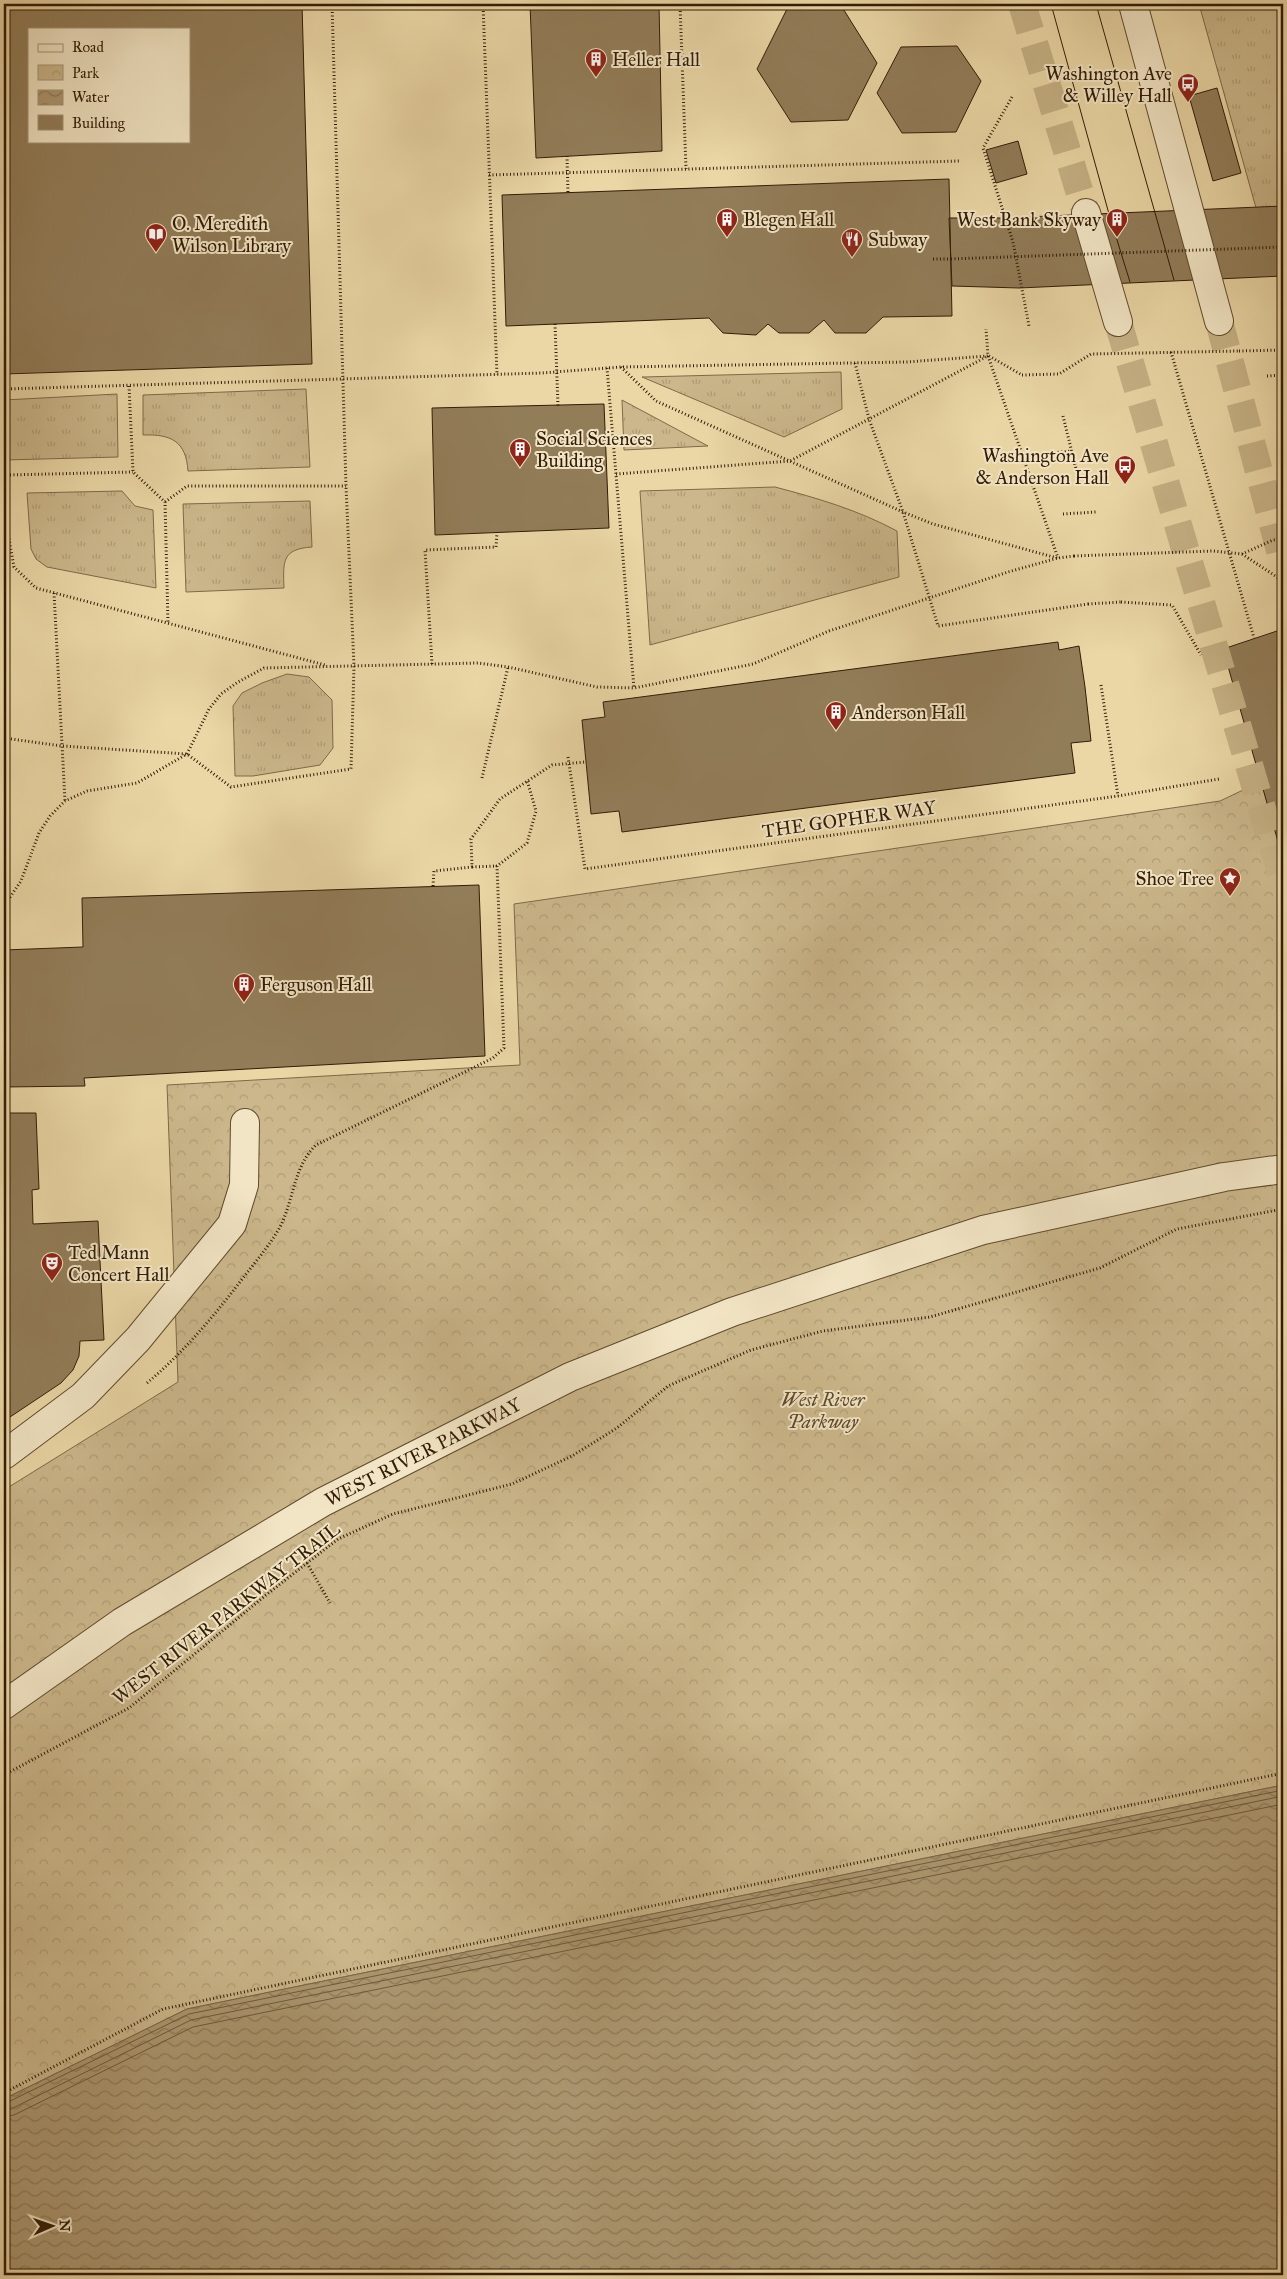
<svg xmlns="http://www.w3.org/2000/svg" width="1287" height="2279" viewBox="0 0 1287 2279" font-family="'IM FELL Great Primer',serif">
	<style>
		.grass { fill: url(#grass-tufts); stroke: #7e6a48 }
		.park { fill: url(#park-crowns); stroke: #7e6a48 }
		.water { fill: url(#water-waves); stroke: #7b6646 }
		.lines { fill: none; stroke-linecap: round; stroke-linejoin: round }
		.shore { stroke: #6e5a3b; stroke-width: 1 }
		.building { fill: #927d59; stroke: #311c06; fill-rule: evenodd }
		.minor-tunnel { stroke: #c6b286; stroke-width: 28; stroke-dasharray: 28 14; stroke-linecap: butt }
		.minor-casing { stroke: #604b2e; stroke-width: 30 }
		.path { stroke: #311c06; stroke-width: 3; stroke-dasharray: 1 2.5; stroke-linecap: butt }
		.minor { stroke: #f2e5c5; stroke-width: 28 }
		.tram { stroke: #311c06; stroke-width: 1 }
		.path-bridge { stroke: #311c06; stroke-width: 3; stroke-dasharray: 1 2.5; stroke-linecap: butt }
		.labels { text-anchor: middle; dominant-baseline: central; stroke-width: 4; stroke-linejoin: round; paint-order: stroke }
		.poi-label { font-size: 19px; fill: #311c06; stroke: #f2e5c5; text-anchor: start }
		.street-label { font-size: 19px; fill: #311c06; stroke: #f2e5c5 }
		.park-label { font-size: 19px; font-style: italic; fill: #5f4a2e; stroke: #f2e5c5 }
	</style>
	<defs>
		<pattern id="grass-tufts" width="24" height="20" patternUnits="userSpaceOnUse" patternTransform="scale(1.25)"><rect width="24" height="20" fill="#cbb78b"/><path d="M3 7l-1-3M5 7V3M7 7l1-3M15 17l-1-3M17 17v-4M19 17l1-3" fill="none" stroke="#af9d76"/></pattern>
		<pattern id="park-crowns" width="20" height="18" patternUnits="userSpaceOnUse" patternTransform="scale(1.25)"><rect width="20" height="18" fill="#cbb78b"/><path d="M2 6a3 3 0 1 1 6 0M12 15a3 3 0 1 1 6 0" fill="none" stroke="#af9d76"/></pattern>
		<pattern id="water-waves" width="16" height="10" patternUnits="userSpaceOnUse" patternTransform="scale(1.25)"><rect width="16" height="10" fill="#ac9770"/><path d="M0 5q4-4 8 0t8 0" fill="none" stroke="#8d7a5a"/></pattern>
	</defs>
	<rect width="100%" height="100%" fill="#ebd7a6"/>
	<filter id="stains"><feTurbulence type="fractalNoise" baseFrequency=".004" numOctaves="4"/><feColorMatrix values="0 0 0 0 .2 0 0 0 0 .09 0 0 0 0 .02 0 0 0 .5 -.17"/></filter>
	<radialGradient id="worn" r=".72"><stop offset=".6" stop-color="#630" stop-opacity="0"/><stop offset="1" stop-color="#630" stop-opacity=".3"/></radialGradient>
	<path class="grass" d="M 1199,4 L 1283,4 L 1283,206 L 1256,208 Z
		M 841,372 L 842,409 L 784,437 L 642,377 Z
		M 306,389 L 310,467 L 188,471 C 186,441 171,434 143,435 L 143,395 Z
		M 117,394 L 118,457 L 4,460 L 4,400 Z
		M 622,400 L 708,446 L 624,450 Z
		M 775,487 C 817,498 858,510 897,531 L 899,577 L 650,645 L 640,491 Z
		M 122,491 L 135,506 L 153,510 L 156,588 L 47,567 L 36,559 L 31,549 L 27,493 Z
		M 310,501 L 312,547 C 282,549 283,561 284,588 L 186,592 L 183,504 Z
		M 287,674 L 309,677 L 332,700 L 333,748 L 320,765 L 253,776 L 235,776 L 233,706 L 242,693 L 262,683 Z"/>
	<path class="park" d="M 1283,771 L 1283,1785 L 187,2009 L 4,2099 L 4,1490 L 178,1382 L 167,1085 L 520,1065 L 514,904 L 1220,801 Z"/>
	<path class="water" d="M 1283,1785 L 1283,2275 L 4,2275 L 4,2099 L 187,2009 Z"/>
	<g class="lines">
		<path class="shore" d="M 4,2104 L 189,2014 L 1283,1790
			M 4,2110 L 11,2109 L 191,2020 L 1283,1796
			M 4,2117 L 14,2115 L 193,2027 L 1283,1804"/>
	</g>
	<path class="building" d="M 4,4 L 302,4 L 312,364 L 4,374 ZM 29,29 L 189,29 L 189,141 L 29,141 Z
		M 530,4 L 659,4 L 662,151 L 536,158 Z
		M 842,7 L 877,63 L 848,120 L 791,122 L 757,69 L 787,9 Z
		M 957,46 L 981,81 L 956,132 L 902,133 L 877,93 L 901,47 Z
		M 1217,88 L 1241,173 L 1213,181 L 1189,96 Z
		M 1018,141 L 1027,174 L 996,183 L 986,150 Z
		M 949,179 L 952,316 L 883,317 L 866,333 L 835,333 L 824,320 L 809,333 L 779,333 L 768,324 L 756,335 L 723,333 L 709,318 L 506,326 L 502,195 Z
		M 1283,206 L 1283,276 L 1019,288 L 952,286 L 949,218 L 1002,218 Z
		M 604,404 L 609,528 L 435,535 L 432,408 Z
		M 1283,629 L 1283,859 L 1223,649 Z
		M 1058,642 L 1059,650 L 1079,646 L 1085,687 L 1091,741 L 1071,743 L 1075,773 L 622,832 L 619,811 L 591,814 L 582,720 L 605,717 L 603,702 Z
		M 479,885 L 485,1056 L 84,1078 L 85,1086 L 4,1087 L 4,950 L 83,947 L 82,898 Z
		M 4,1113 L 36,1113 L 39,1189 L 32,1190 L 33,1224 L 98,1221 L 104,1340 L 80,1341 L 79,1356 L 73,1370 L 61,1383 L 4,1421 Z"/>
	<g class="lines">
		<path class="minor-tunnel" d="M 1022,4 L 1086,213
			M 1219,321 L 1283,562
			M 1118,322 L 1283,880"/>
		<g class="minor-casing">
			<g id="minor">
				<path d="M 1133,4 L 1219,321"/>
				<path d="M 1086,213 L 1118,322"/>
				<path d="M 4,1455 L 83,1396 L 138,1339 L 232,1224 L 244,1185 L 245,1123"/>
				<path id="s1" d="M 4,1705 L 122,1622 L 323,1502 L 570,1377 L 732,1312 L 983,1230 L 1224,1177 L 1283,1169"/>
			</g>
		</g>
		<path class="path" d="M 483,4 L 497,375
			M 680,4 L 686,169
			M 1012,97 L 983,148 L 1013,242 L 1029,326
			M 489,175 L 959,161
			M 933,259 L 951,259
			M 1239,351 L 1283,350
			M 1171,352 L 1254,638
			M 988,356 L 1058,558
			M 989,356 L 1022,375
			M 855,363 L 869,419 L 903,512 L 938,626 L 1088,604
			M 621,367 L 656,401 L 903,512 L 933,524 L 1057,558
			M 607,368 L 634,688
			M 1267,376 L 1283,375
			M 129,386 L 133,472 L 165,502 L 168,623
			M 4,389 L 542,373 L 621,367 L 906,362 L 988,356 L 986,329
			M 1063,416 L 1079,481
			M 1023,456 L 1072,451
			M 616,474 L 790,461 L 986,357
			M 4,478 L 8,475 L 133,472
			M 165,502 L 187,486 L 346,486
			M 4,511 L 14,567 L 36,588 L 325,665
			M 54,593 L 65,801
			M 1121,602 L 1172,605 L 1201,655
			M 432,664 L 425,550 L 496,547 L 497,533
			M 1101,685 L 1118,796
			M 4,738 L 62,746 L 187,754 L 231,787 L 351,769 L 354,666 L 346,486 L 332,4
			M 482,778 L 508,667
			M 472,867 L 497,866
			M 433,886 L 434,871 L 472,867 L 471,839 L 500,799 L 552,765 L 585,762
			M 4,906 L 21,881 L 39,833 L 50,816 L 65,801 L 87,791 L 137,783 L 187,754 L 209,709 L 221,694 L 238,682 L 264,668 L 478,663 L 508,667 L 597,687 L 634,688 L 753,664 L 829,631 L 1008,572 L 1058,558 L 1074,556
			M 147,1383 C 184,1352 214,1316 243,1278 C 256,1261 271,1244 281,1225 C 294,1198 294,1166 316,1145 L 493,1058 L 504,1048 L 497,866 L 527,843 L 536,811 L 527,780
			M 307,1563 L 330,1603
			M 4,1775 L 129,1708 L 266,1595 L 338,1539 L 393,1514 L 512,1484 L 572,1456 L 617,1428 L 668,1386 L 751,1350 L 823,1331 L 930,1317 L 1100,1268 L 1177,1229 L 1283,1209
			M 4,2093 L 163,2009 L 1283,1773"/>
		<use href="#minor" class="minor"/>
		<path class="tram" d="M 1051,4 L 1109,214 L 1130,282
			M 1096,4 L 1174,280"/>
		<path class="path-bridge" d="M 567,156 L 568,193
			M 951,259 L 1283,247
			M 555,324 L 558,406
			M 1022,375 L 1059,374 L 1091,354 L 1238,351
			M 1063,514 L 1096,512
			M 1242,554 L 1283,581
			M 1074,556 L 1213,551 L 1242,554 L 1273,540 L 1283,539
			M 1088,604 L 1121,602
			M 568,757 L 585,869 L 1118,796 L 1219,779"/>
	</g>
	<defs>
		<g id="building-pin" transform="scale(1.125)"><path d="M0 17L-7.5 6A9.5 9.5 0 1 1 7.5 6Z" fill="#8f2418" stroke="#f2e5c5"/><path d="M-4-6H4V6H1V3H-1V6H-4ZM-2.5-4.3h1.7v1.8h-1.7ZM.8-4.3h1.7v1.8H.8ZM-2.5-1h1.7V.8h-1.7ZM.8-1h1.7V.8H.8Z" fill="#fff"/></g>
		<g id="bus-pin" transform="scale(1.125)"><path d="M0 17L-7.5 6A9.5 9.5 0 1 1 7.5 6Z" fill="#8f2418" stroke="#f2e5c5"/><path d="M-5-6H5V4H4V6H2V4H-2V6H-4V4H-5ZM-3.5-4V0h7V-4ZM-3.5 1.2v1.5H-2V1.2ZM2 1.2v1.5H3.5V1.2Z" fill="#fff"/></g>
		<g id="library-pin" transform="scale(1.125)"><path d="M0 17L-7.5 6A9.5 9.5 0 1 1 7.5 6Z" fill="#8f2418" stroke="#f2e5c5"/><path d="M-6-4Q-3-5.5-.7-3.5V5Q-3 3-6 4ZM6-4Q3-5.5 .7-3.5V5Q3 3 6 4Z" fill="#fff"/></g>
		<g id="restaurant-pin" transform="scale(1.125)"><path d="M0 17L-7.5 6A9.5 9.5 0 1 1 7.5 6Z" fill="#8f2418" stroke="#f2e5c5"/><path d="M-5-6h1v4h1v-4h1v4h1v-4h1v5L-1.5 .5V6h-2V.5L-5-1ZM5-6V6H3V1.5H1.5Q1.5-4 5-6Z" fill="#fff"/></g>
		<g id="sight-pin" transform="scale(1.125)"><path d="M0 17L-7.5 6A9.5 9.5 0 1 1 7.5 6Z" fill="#8f2418" stroke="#f2e5c5"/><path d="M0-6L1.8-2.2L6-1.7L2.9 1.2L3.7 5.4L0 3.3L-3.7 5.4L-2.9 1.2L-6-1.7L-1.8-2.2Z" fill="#fff"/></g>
		<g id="theatre-pin" transform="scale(1.125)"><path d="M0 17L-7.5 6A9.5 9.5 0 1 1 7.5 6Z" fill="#8f2418" stroke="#f2e5c5"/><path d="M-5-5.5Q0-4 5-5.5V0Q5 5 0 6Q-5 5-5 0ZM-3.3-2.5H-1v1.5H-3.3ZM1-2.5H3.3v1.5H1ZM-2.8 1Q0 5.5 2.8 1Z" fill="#fff"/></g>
	</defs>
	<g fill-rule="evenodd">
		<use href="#building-pin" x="596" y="59"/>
		<use href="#bus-pin" x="1188" y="84"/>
		<use href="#building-pin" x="727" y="219"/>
		<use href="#building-pin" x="1117" y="219"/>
		<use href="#library-pin" x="156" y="234"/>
		<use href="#restaurant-pin" x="852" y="239"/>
		<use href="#building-pin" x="520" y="449"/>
		<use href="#bus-pin" x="1125" y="466"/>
		<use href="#building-pin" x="836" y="712"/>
		<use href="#sight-pin" x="1230" y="878"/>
		<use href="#building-pin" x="244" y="984"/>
		<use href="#theatre-pin" x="52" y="1263"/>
	</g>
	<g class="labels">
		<g class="poi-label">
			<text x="612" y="59">Heller Hall</text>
			<text x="1172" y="73" text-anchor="end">Washington Ave<tspan x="1172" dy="22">&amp; Willey Hall</tspan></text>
			<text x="743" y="219">Blegen Hall</text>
			<text x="1101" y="219" text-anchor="end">West Bank Skyway</text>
			<text x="172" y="223">O. Meredith<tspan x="172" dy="22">Wilson Library</tspan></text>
			<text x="868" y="239">Subway</text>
			<text x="536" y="438">Social Sciences<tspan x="536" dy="22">Building</tspan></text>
			<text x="1109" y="455" text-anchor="end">Washington Ave<tspan x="1109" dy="22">&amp; Anderson Hall</tspan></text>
			<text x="852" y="712">Anderson Hall</text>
			<text x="1214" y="878" text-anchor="end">Shoe Tree</text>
			<text x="260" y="984">Ferguson Hall</text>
			<text x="68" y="1252">Ted Mann<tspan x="68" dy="22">Concert Hall</tspan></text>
		</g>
		<g class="street-label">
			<text transform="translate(849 819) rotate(-8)">THE GOPHER WAY</text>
			<text stroke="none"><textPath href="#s1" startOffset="490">WEST RIVER PARKWAY</textPath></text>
			<text transform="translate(226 1613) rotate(-38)">WEST RIVER PARKWAY TRAIL</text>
		</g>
		<g class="park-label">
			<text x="823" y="1399">West River<tspan x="823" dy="22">Parkway</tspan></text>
		</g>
	</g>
	<rect width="1287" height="2279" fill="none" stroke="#ebd7a6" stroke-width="20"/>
	<rect x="5" y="5" width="1277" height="2269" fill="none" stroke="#311c06" stroke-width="2.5"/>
	<rect x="10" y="10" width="1267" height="2259" fill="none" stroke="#311c06"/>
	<rect x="28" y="28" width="162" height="115" fill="#f2e5c5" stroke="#a59579"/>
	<rect x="38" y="44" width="25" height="8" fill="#f2e5c5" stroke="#a59579"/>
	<text x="72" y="52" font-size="15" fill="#311c06">Road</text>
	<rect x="38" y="65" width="25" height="15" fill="url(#park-crowns)" stroke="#a59579"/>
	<text x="72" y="78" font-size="15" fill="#311c06">Park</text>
	<rect x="38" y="90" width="25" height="15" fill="url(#water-waves)" stroke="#a59579"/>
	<text x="72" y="102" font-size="15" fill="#311c06">Water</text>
	<rect x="38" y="115" width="25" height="15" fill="#927d59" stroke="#a59579"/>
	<text x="72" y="128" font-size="15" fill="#311c06">Building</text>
	<g transform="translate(52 2226) rotate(88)" stroke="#f2e5c5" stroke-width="4" paint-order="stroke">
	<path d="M0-4L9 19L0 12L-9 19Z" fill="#311c06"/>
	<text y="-8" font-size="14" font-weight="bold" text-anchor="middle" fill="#311c06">N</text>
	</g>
	<rect width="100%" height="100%" filter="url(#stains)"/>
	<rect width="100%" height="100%" fill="url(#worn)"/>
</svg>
